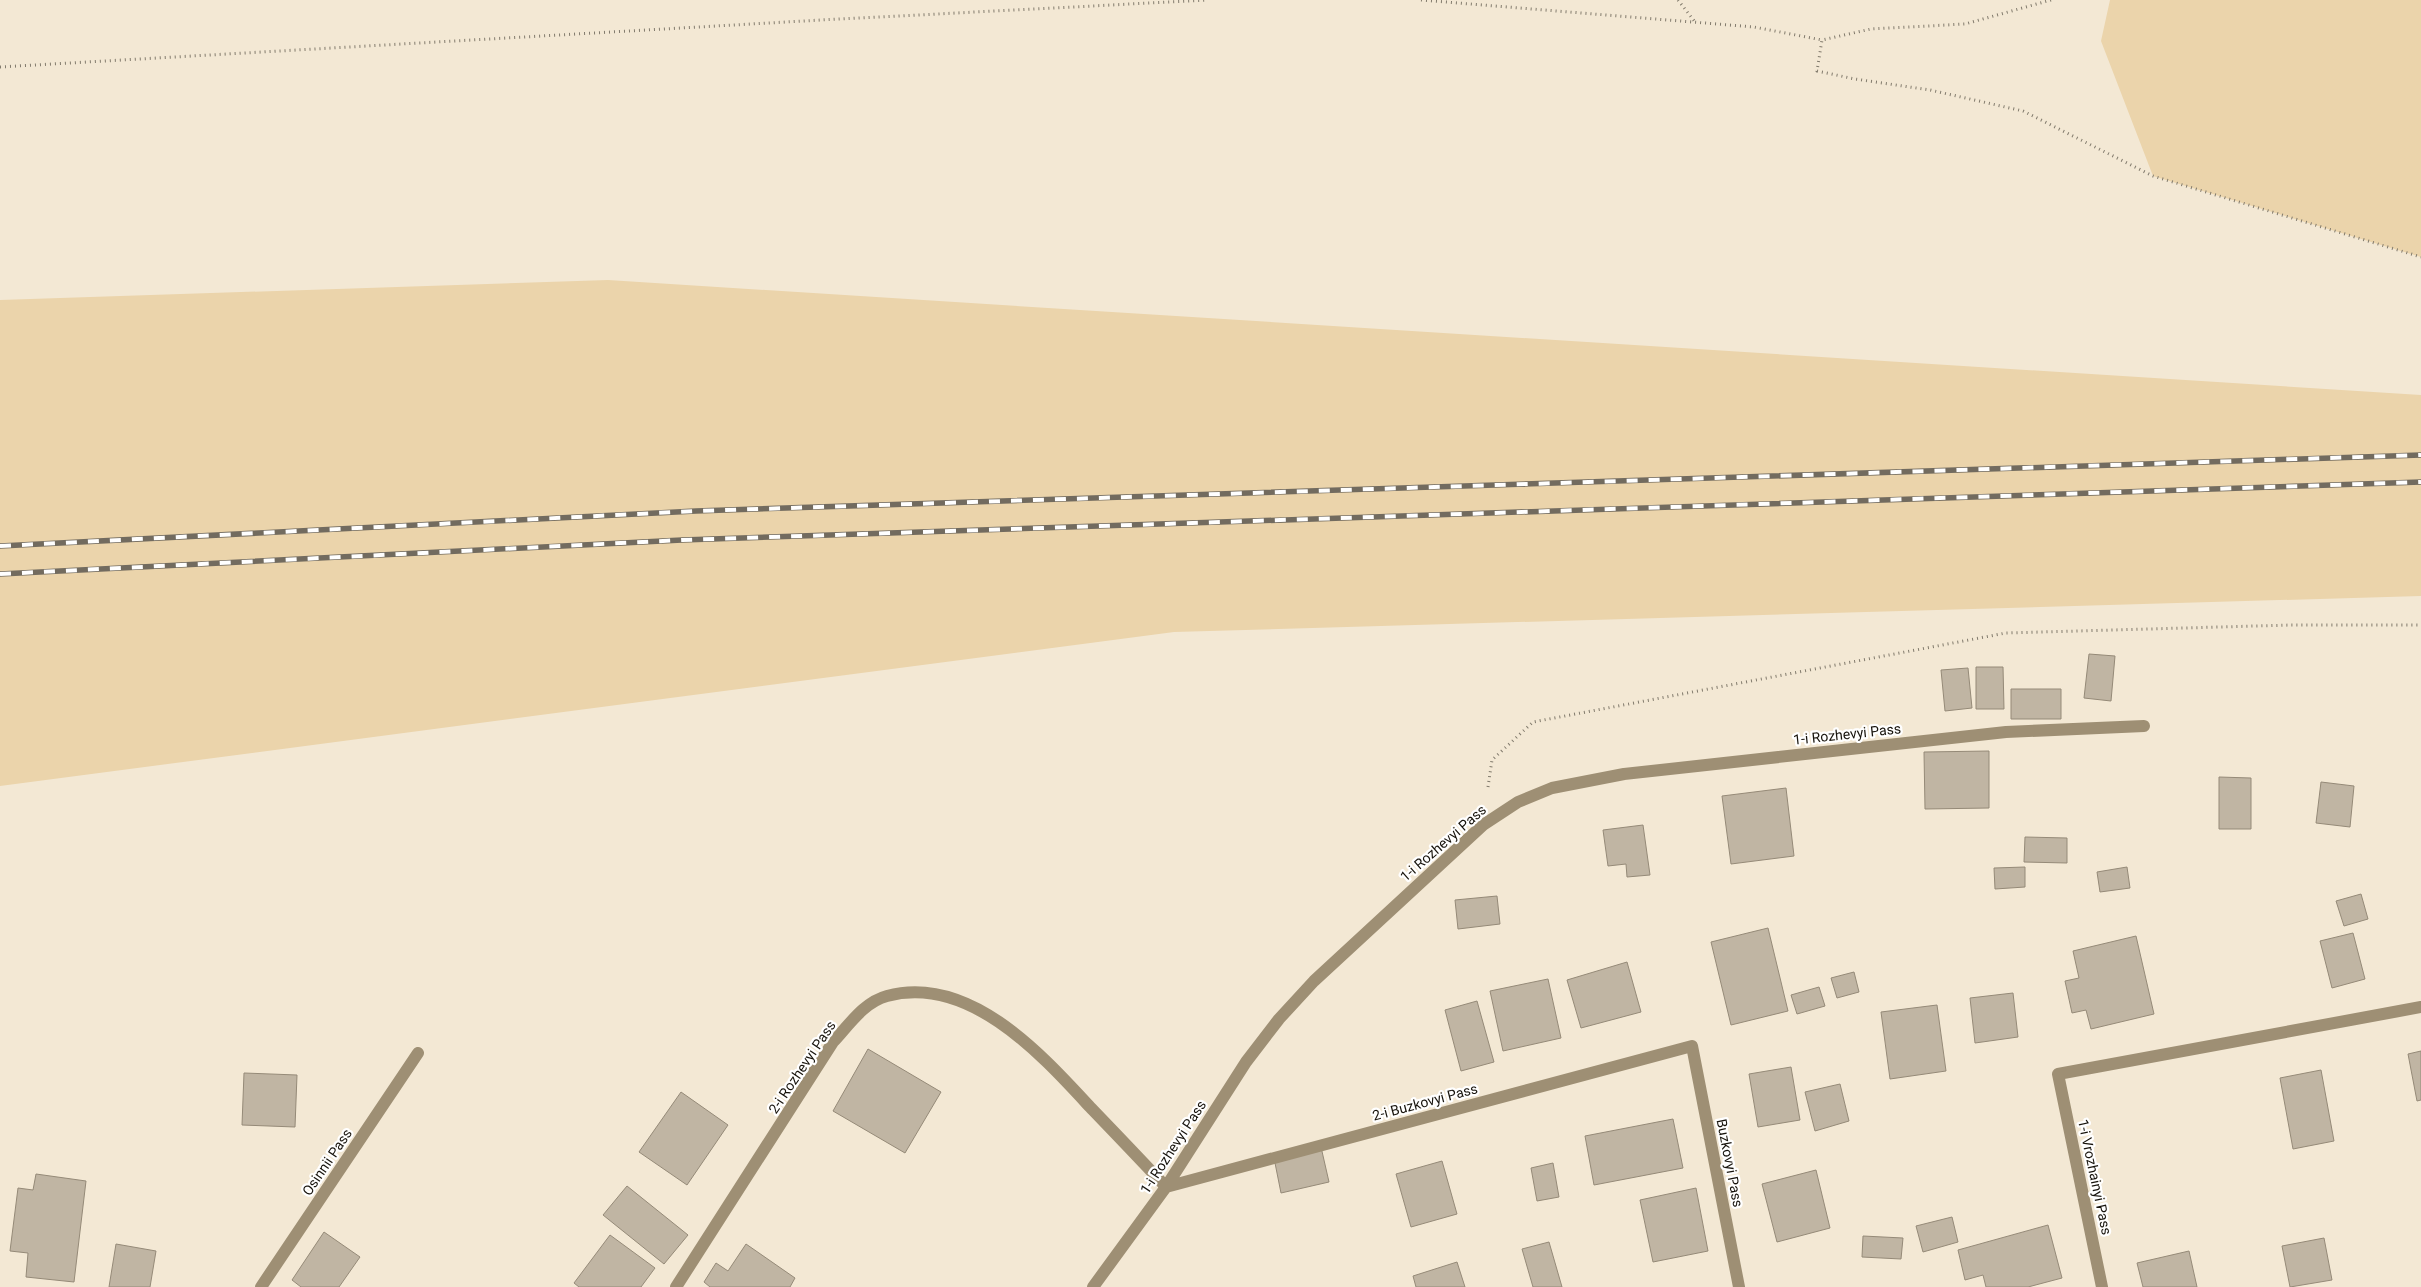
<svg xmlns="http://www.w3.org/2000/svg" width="2421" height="1287" viewBox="0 0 2421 1287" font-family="Roboto,sans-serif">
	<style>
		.green { fill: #ebd4ab }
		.building { fill: #c0b5a3; stroke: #958a78 }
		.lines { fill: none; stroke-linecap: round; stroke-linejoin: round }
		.path { stroke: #817a6c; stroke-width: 3; stroke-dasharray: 1 4; stroke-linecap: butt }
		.street { stroke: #9e8f74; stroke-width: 12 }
		.rail-casing { stroke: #726b5f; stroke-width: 5.5 }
		.rail { stroke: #fff; stroke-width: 4; stroke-dasharray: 11; stroke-linecap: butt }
		.labels { text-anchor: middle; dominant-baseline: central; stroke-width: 4.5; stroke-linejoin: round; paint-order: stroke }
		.street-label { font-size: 14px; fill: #16120b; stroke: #fff }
	</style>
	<rect width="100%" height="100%" fill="#f3e8d4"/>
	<path class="green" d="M 2110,0 L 2421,0 L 2421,257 L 2153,176 L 2101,41 Z
		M 608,280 L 2421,395 L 2421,596 L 1174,632 L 0,786 L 0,300 Z"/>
	<path class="building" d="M 2089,654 L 2115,656 L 2111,701 L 2084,698 Z
		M 1976,667 L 2003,667 L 2004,709 L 1976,709 Z
		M 1968,668 L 1972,708 L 1945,711 L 1941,670 Z
		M 2011,689 L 2061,689 L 2061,719 L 2011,719 Z
		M 1989,751 L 1989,808 L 1925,809 L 1924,752 Z
		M 2219,777 L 2251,778 L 2251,829 L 2219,829 Z
		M 2321,782 L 2354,786 L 2350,827 L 2316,823 Z
		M 1786,788 L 1794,856 L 1731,864 L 1722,796 Z
		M 1643,825 L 1650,875 L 1627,877 L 1626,864 L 1608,866 L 1603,830 Z
		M 2025,837 L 2067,838 L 2067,863 L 2024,862 Z
		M 2025,867 L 2025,887 L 1995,889 L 1994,868 Z
		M 2127,867 L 2130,888 L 2100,892 L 2097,872 Z
		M 2361,894 L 2368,919 L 2344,926 L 2336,901 Z
		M 1497,896 L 1500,924 L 1458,929 L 1455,900 Z
		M 1768,928 L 1788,1011 L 1731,1025 L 1711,942 Z
		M 2353,933 L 2365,979 L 2332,988 L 2320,941 Z
		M 2136,936 L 2154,1014 L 2091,1029 L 2086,1010 L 2072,1013 L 2065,981 L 2079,978 L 2073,951 Z
		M 1627,962 L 1641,1012 L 1581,1028 L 1567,980 Z
		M 1854,972 L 1859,992 L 1837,998 L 1831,978 Z
		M 1548,979 L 1561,1038 L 1503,1051 L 1490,991 Z
		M 1819,987 L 1825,1006 L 1797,1014 L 1791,995 Z
		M 2013,993 L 2018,1037 L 1975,1043 L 1970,998 Z
		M 1477,1001 L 1494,1062 L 1461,1071 L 1445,1010 Z
		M 1937,1005 L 1946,1071 L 1890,1079 L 1881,1012 Z
		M 868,1049 L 941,1092 L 905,1153 L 833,1111 Z
		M 2421,1051 L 2421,1100 L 2417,1101 L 2408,1054 Z
		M 1791,1067 L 1800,1120 L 1758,1127 L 1749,1074 Z
		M 2321,1070 L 2334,1141 L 2293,1149 L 2280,1078 Z
		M 244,1073 L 297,1075 L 295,1127 L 242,1125 Z
		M 1840,1084 L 1849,1121 L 1815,1131 L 1805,1092 Z
		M 681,1092 L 728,1125 L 687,1185 L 639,1152 Z
		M 1673,1119 L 1683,1168 L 1594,1185 L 1585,1136 Z
		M 1321,1147 L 1329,1182 L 1281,1193 L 1274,1158 Z
		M 1442,1161 L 1457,1214 L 1411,1227 L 1396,1174 Z
		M 1553,1163 L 1559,1197 L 1537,1201 L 1531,1168 Z
		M 1816,1170 L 1830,1228 L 1777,1242 L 1762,1184 Z
		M 36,1174 L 86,1181 L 74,1282 L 26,1277 L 28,1253 L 10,1251 L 18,1188 L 33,1190 Z
		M 627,1186 L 688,1235 L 664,1264 L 603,1215 Z
		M 1696,1188 L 1708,1251 L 1653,1262 L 1640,1200 Z
		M 1952,1217 L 1958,1242 L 1923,1252 L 1916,1226 Z
		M 2048,1225 L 2062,1278 L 2028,1287 L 1986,1287 L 1983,1275 L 1965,1280 L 1958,1250 Z
		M 324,1232 L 360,1257 L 339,1287 L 301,1287 L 292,1280 Z
		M 610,1235 L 655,1268 L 641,1287 L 579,1287 L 574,1283 Z
		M 1863,1236 L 1903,1238 L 1901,1259 L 1862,1257 Z
		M 2324,1238 L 2332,1280 L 2290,1287 L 2282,1246 Z
		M 1549,1242 L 1562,1287 L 1533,1287 L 1522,1249 Z
		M 116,1244 L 156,1251 L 150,1287 L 109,1287 Z
		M 746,1244 L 795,1278 L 790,1287 L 710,1287 L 704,1282 L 716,1263 L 728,1271 Z
		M 2189,1251 L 2197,1287 L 2143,1287 L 2137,1263 Z
		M 1457,1262 L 1465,1287 L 1416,1287 L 1413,1276 Z"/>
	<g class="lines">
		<path class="path" d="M 1421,0 L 1754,27 L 1822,40
			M 1678,0 L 1695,22
			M 2051,0 L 1965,24 L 1871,29 L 1822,40 L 1817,71 L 1855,79 L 1930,90 L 2023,111 L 2153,176 L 2421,257
			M 0,67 L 821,20 L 1208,0
			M 1488,787 L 1492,760 L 1533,722 L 2006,633 L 2291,625 L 2421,625"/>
		<path class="street" d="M 261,1287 L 418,1053
			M 676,1287 L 833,1042 C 849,1025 864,1002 887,996 C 969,974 1041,1054 1090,1107 C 1115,1133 1141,1160 1166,1187 L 1692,1046 L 1739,1287
			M 1093,1287 L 1166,1187 L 1246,1062 L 1279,1019 L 1314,981 L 1483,825 L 1518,802 L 1552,788 L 1624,774 L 2006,732 L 2144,726
			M 2102,1287 L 2058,1074 L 2421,1007"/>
		<g class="rail-casing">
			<path id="rail" d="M 0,546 L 696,511 L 2421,455
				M 0,574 L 682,540 L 2421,482"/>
		</g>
		<use href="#rail" class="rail"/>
	</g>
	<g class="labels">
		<g class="street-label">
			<text transform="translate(1847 734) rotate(-6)">1-i Rozhevyi Pass</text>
			<text transform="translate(1443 843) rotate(-41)">1-i Rozhevyi Pass</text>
			<text transform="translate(802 1067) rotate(-56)">2-i Rozhevyi Pass</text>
			<text transform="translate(1425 1102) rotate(-15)">2-i Buzkovyi Pass</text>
			<text transform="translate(1173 1147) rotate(-57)">1-i Rozhevyi Pass</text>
			<text transform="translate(327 1162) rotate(-56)">Osinnii Pass</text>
			<text transform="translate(1730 1163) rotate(79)">Buzkovyi Pass</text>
			<text transform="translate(2095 1177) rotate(78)">1-i Vrozhainyi Pass</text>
		</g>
	</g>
</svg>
